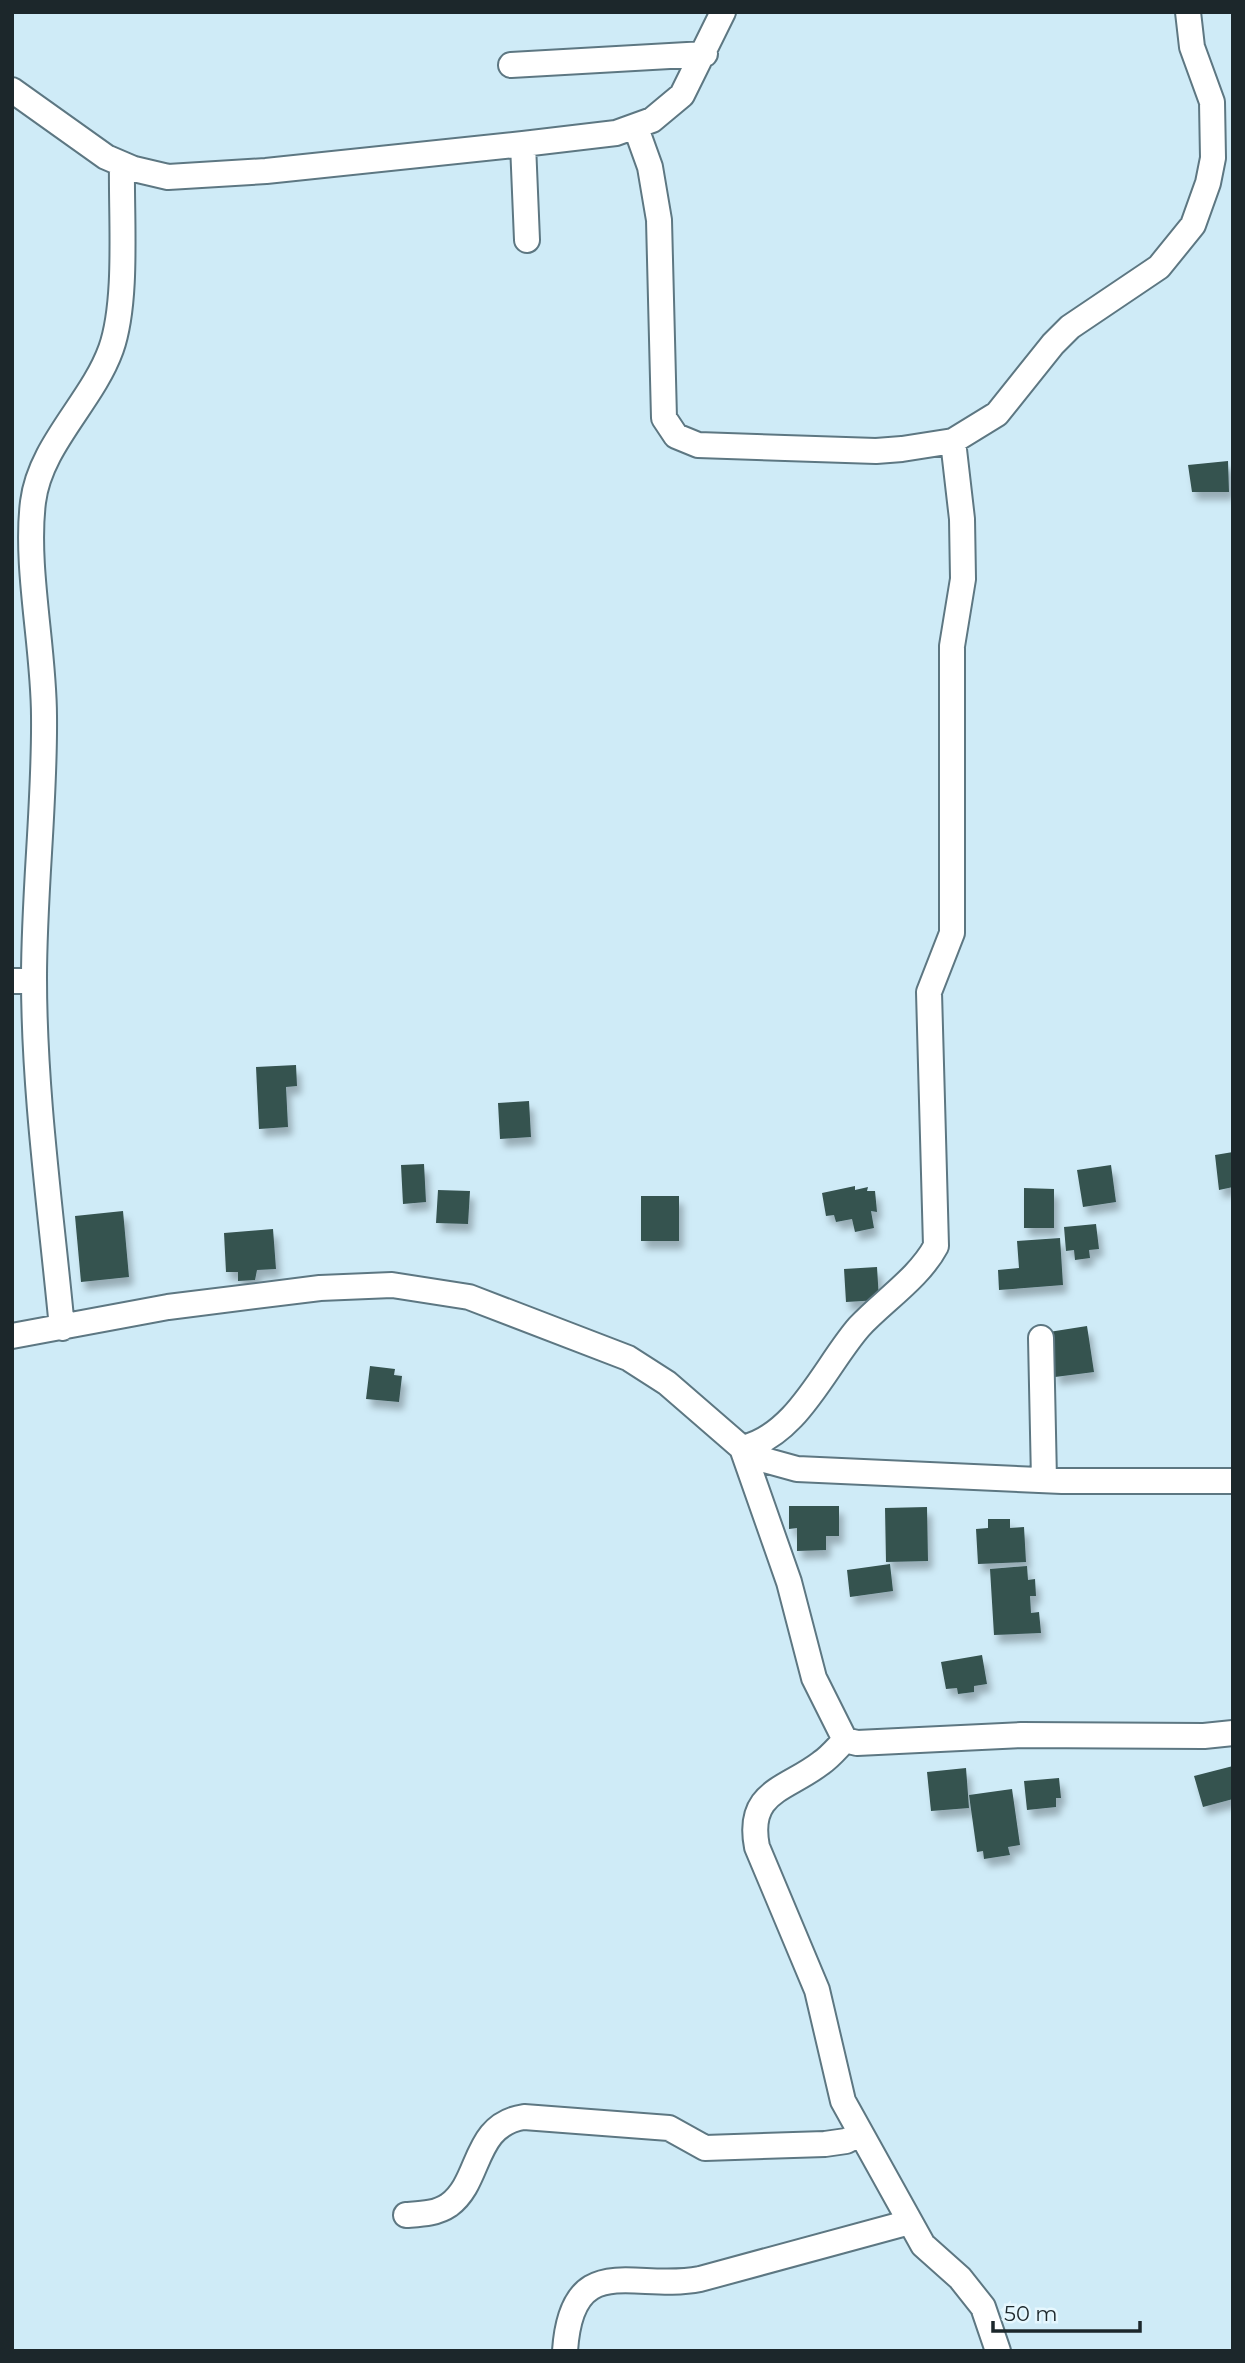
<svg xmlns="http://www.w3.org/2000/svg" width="1245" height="2363" viewBox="0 0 1245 2363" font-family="Montserrat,sans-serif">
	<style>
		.building { fill: #355250; filter: url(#shadow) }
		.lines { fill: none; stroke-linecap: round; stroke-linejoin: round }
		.minor-casing { stroke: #5d7782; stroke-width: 28 }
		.minor { stroke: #fff; stroke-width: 24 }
	</style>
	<defs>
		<filter id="shadow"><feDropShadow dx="4.5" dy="8" stdDeviation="3.5" flood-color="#0004"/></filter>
	</defs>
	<rect width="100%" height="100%" fill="#cfebf7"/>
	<path class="building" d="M 1228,461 L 1229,492 L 1192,492 L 1188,465 Z
		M 296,1065 L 297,1086 L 286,1087 L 288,1127 L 259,1129 L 256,1067 Z
		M 529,1101 L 531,1137 L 500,1139 L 498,1103 Z
		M 1233,1152 L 1233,1187 L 1219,1190 L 1215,1155 Z
		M 424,1164 L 426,1202 L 403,1204 L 401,1165 Z
		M 1111,1165 L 1116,1202 L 1083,1207 L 1077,1170 Z
		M 855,1186 L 855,1190 L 868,1187 L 867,1191 L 875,1191 L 877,1212 L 871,1211 L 874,1228 L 855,1232 L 852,1219 L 836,1222 L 834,1215 L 826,1216 L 822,1193 Z
		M 1024,1188 L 1054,1189 L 1054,1228 L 1024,1228 Z
		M 438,1190 L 470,1191 L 468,1224 L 436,1223 Z
		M 641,1196 L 679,1196 L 679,1241 L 641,1241 Z
		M 123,1211 L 129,1277 L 81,1282 L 75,1216 Z
		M 1096,1224 L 1099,1249 L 1089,1250 L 1090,1258 L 1075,1260 L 1074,1250 L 1066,1251 L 1064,1227 Z
		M 273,1229 L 276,1269 L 257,1270 L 255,1280 L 238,1281 L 238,1272 L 226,1272 L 224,1233 Z
		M 1060,1238 L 1063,1285 L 999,1290 L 998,1270 L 1019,1268 L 1017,1241 Z
		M 877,1267 L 879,1300 L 846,1302 L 844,1269 Z
		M 1087,1326 L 1094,1372 L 1055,1377 L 1049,1332 Z
		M 370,1366 L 395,1369 L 394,1375 L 402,1376 L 399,1402 L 366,1399 Z
		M 789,1506 L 839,1506 L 839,1536 L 826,1536 L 826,1550 L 797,1551 L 797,1528 L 789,1529 Z
		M 927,1507 L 928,1561 L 886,1562 L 885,1508 Z
		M 988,1519 L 1010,1519 L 1010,1528 L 1024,1527 L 1026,1562 L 978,1564 L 976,1529 L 988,1528 Z
		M 890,1564 L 893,1591 L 850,1597 L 847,1570 Z
		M 1027,1566 L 1028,1580 L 1035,1579 L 1036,1596 L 1030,1596 L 1031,1613 L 1039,1612 L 1041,1633 L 994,1635 L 990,1569 Z
		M 982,1655 L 987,1684 L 974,1686 L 974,1692 L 958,1694 L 957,1688 L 946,1689 L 941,1662 Z
		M 1233,1766 L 1233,1799 L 1203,1807 L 1194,1776 Z
		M 966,1768 L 969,1808 L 931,1811 L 927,1772 Z
		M 1059,1778 L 1061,1798 L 1056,1798 L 1056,1807 L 1027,1810 L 1024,1781 Z
		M 1012,1789 L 1020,1845 L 1008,1847 L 1010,1855 L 984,1859 L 983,1851 L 977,1852 L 969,1795 Z"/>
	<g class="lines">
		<g class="minor-casing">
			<path id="minor" d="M 511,65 L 705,54
				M 12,90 L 106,157 L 134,169 L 168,177 L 266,171 L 523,144 L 616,133 L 652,120 L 682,95 L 723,12
				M 636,128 L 650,167 L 659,220 L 664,418 L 676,436 L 698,445 L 876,451 L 902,449 L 953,441 L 997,414 L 1053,344 L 1070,327 L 1159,267 L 1193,225 L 1208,183 L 1213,158 L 1212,102 L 1192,47 L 1188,12
				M 523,144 L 527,240
				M 953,441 L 962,519 L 963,579 L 952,646 L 952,933 L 929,992 L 936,1246 C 919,1278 883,1301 859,1327 C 825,1366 797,1436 742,1448 L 789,1582 L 814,1678 L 845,1740 L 857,1743 L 1021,1735 L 1204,1736 L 1233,1733
				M 12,981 L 34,981
				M 62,1328 C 51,1212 34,1094 34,978 C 34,890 45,803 44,716 C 44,648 25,567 33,502 C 40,445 92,402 111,349 C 128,301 121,217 122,165
				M 12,1336 L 168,1307 L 320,1288 L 392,1285 L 469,1297 L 628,1358 L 667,1383 L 742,1448 L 768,1461 L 797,1469 L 1062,1481 L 1233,1481
				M 1041,1338 L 1044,1480
				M 845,1740 C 838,1747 830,1757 821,1763 C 786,1790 746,1791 757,1847 L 817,1990 L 843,2101 L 923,2245 L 960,2278 L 983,2307 L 998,2351
				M 406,2215 C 420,2214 436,2214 449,2205 C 482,2181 472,2125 524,2117 L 669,2128 L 705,2148 L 825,2144 L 846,2141 L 860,2134
				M 565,2351 C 572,2248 634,2292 700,2279 L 910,2222"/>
		</g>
		<use href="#minor" class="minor"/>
	</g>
	<rect width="1245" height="2363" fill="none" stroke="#1c272b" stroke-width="28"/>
	<path d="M993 2321v10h147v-10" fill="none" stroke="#1c272b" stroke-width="3.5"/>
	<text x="1004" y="2321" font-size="21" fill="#1c272b" stroke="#e5f7fe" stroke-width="5" paint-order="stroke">50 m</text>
</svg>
